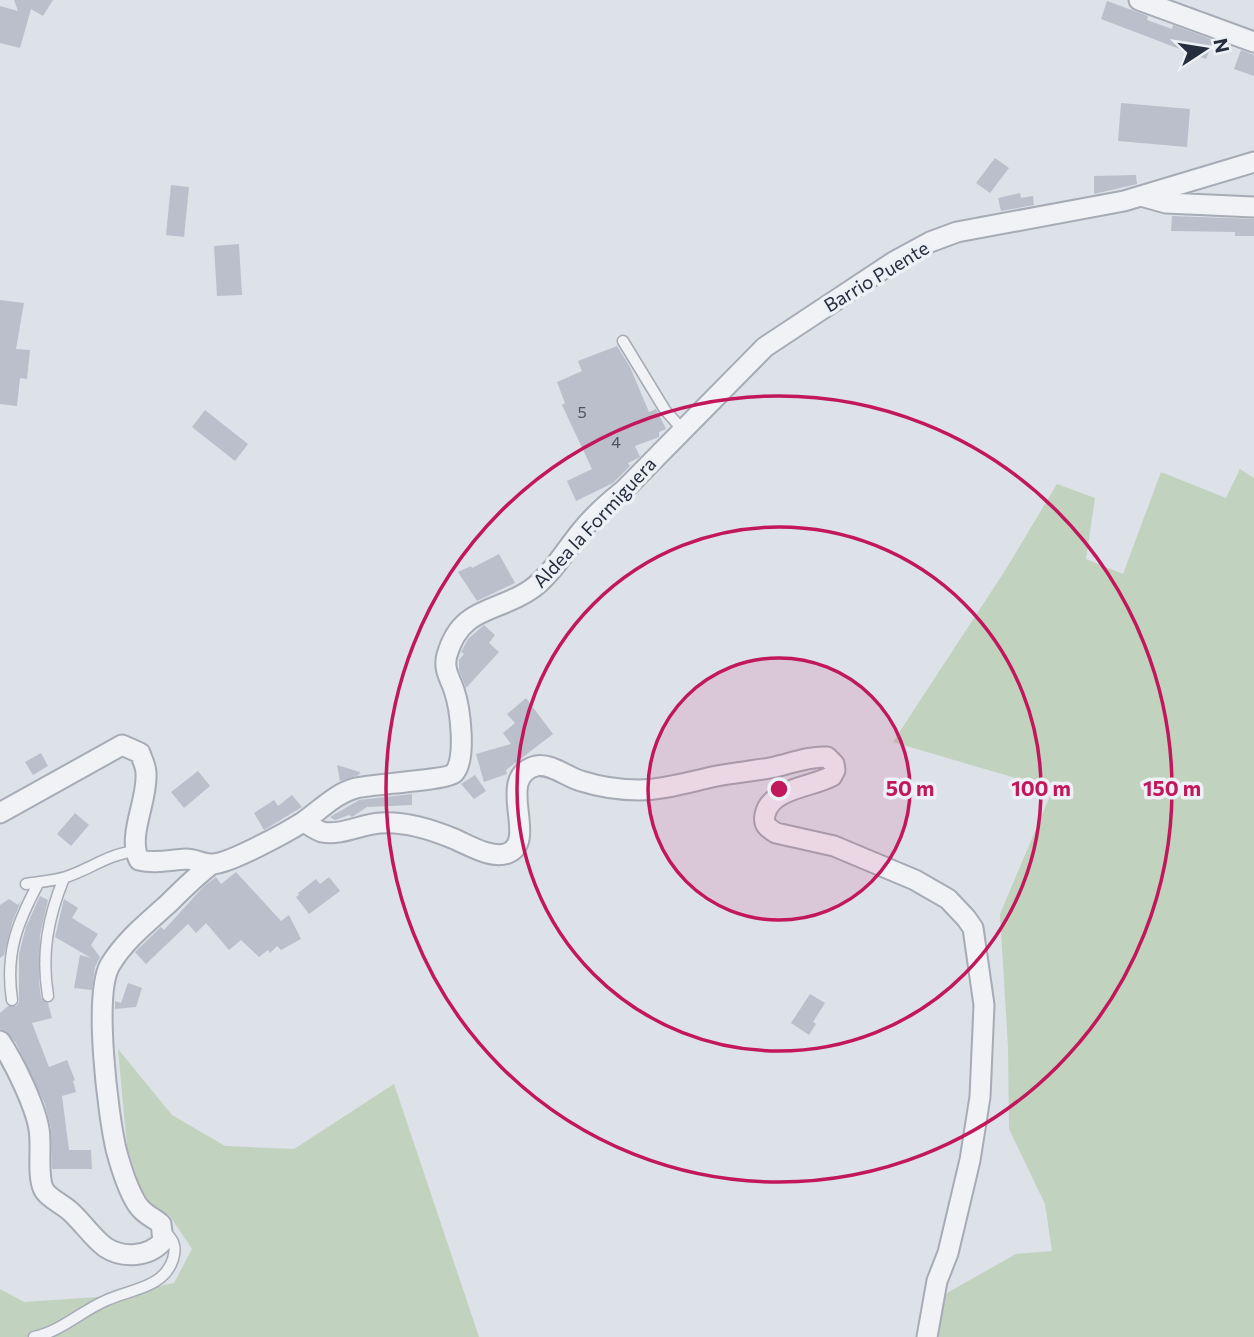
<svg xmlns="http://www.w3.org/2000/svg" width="1254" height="1337" viewBox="0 0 1254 1337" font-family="Commissioner,sans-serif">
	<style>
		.green { fill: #c1d2be }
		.building { fill: #babfcb }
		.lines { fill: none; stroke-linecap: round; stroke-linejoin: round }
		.lane-casing { stroke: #a6abb5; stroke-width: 13 }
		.street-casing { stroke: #a6abb5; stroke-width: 23 }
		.lane { stroke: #f0f2f6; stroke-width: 10 }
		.street { stroke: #f0f2f6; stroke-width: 19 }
		.ring { fill: none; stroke: #c2185b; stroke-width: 3.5 }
		.labels { text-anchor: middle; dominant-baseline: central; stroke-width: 7; stroke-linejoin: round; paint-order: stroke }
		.number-label { font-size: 16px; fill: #4b5262 }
		.street-label { font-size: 19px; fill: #262d3f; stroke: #edf0f5 }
		.centre { fill: #c2185b; stroke: #edf0f5; stroke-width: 3.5 }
		.ring-label { font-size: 21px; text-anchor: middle; font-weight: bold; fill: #c2185b; stroke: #edf0f5; stroke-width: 7; stroke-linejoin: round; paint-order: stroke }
	</style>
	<rect width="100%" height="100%" fill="#dde1e8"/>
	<path class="green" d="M 1240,469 L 1254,478 L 1254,1337 L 939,1337 L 940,1297 L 1016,1254 L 1052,1251 L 1045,1204 L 1009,1129 L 1008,1047 L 1000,914 L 1053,789 L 893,742 L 1006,569 L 1057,484 L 1095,498 L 1086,559 L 1123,574 L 1161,472 L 1226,498 Z
		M 118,1049 L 172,1115 L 225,1146 L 294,1149 L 394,1084 L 479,1337 L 0,1337 L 0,1289 L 24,1302 L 112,1296 L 174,1283 L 192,1249 L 170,1216 L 154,1207 L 140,1188 L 127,1146 Z"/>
	<path class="building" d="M 14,0 L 53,0 L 43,16 L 31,9 L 20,48 L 0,43 L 0,6 L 18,11 Z
		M 1107,1 L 1148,16 L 1147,20 L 1172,29 L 1173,25 L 1214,40 L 1206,59 L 1101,19 Z
		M 1241,50 L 1254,55 L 1254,76 L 1234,69 Z
		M 1121,103 L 1190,109 L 1187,147 L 1118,141 Z
		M 995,158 L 1009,168 L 990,193 L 976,183 Z
		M 1136,175 L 1137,184 L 1094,194 L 1094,176 Z
		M 171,185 L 189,187 L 184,237 L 166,235 Z
		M 1020,193 L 1021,198 L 1033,196 L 1034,205 L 1001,211 L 998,198 Z
		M 1172,216 L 1254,219 L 1254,236 L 1235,236 L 1235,232 L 1171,231 Z
		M 239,244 L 242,295 L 217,296 L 214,246 Z
		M 0,300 L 24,303 L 16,349 L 30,350 L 27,379 L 20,378 L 17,406 L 0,404 Z
		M 617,346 L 630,367 L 649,412 L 656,409 L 666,429 L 659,432 L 659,437 L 635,446 L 640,457 L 628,463 L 630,466 L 613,483 L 576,501 L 567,481 L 592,469 L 562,405 L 565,403 L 557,382 L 582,371 L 578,361 Z
		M 205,410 L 248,444 L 235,461 L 192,427 Z
		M 499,554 L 515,583 L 477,601 L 458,572 L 471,566 L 472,568 Z
		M 484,625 L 495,635 L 489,643 L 499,652 L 466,688 L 459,670 L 459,660 L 464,654 L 461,652 L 468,639 Z
		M 526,698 L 553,734 L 506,770 L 507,774 L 484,782 L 476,754 L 511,744 L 503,733 L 515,723 L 507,714 Z
		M 41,753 L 48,766 L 33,775 L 25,762 Z
		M 337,765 L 360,772 L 359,775 L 340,781 Z
		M 198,771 L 210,786 L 184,808 L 171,792 Z
		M 475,775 L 486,791 L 474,799 L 461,784 Z
		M 412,794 L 412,805 L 367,807 L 352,817 L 349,815 L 335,820 L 330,817 L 359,800 Z
		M 292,795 L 302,807 L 264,830 L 254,813 L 274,800 L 278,806 Z
		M 75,813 L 89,825 L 71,846 L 57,834 Z
		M 236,872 L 281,921 L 289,915 L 301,939 L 281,950 L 277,946 L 270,953 L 268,950 L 259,957 L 241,940 L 229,950 L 206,923 L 196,933 L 188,924 L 146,964 L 135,952 L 161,927 L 164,930 L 204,886 L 216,877 L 221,884 Z
		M 329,877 L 340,891 L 309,914 L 296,897 L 299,895 L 298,893 L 316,879 L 320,884 Z
		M 40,896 L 48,900 L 40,935 L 39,981 L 41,998 L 48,1003 L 52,1018 L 32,1023 L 49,1067 L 67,1060 L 75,1080 L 73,1081 L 76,1092 L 62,1096 L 69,1150 L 91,1150 L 92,1169 L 52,1169 L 51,1128 L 45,1104 L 16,1043 L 6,1031 L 0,1029 L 0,1013 L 8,1006 L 16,1006 L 19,1002 L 19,954 L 26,927 Z
		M 9,899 L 18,905 L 21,901 L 12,923 L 4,955 L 0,958 L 0,905 Z
		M 64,899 L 78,908 L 72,918 L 98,934 L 91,945 L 100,957 L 95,967 L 92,990 L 74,988 L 80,955 L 91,958 L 55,937 Z
		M 128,983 L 142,988 L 136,1007 L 115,1009 L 115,1001 L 121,1003 Z
		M 810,994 L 825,1003 L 813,1022 L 816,1024 L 809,1035 L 791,1023 Z"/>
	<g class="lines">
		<g class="lane-casing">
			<path id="lane" d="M 623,341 L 665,410 L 682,429
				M 26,884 C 39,882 53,881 66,877 C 90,869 109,854 135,851
				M 48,996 C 41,954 48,917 64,878
				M 12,1000 C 5,953 17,923 39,882
				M 34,1337 C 62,1331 81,1311 107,1300 C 131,1289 164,1288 173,1259 C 177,1246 173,1239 164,1231"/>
		</g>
		<g class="street-casing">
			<path id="street" d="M 1139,0 L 1254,42
				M 1141,196 L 1166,203 L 1254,207
				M 0,813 L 122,745 L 140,753 C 142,759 146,766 146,773 C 148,801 127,835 139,860 C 155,864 170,860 186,859 C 195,859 203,864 212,864 C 229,864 287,832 303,822 C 319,811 336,793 356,788 C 373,784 447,780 454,773 C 467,760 460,707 454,690 C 450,678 443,669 447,655 C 461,606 496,613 530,590 C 551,576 566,549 582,530 C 594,515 609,502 624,490 L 765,347 L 895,261 L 930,242 L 957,232 L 1124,201 L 1254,162
				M 304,822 C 309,825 316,830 322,832 C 341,836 362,824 380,823 C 404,821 430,829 452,838 C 467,844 492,860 508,853 C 539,840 494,777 536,766 C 551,763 567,777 581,781 C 600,787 619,790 639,790 C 665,790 692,781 717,776 C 737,772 756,771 775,767 C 792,763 810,756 827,757 L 834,764 L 835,770 L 832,776 C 813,787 770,788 765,815 C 763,825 768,828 776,833 L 834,846 L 915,880 L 948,899 L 966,918 L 973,928 L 984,1005 L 980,1097 L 970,1160 L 948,1253 L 937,1281 L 927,1337
				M 0,1041 C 14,1062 35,1105 39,1129 C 42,1146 37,1174 43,1188 C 47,1198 63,1204 71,1212 C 83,1223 92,1237 105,1247 C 123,1259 149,1257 163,1241 L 161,1224 C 152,1216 145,1216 137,1204 C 127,1188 121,1168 116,1149 C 108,1114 93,995 110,965 C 125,940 148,922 169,903 C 183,889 196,876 212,864"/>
		</g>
		<use href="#lane" class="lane"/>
		<use href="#street" class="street"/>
	</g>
	<circle cx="779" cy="789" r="131" fill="#c2185b" fill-opacity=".12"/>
	<g class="ring">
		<circle cx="779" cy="789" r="131"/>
		<circle cx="779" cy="789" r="262"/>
		<circle cx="779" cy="789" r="393"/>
	</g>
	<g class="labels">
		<g class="number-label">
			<text x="582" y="411">5</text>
			<text x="616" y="441">4</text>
		</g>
		<g class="street-label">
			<text transform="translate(876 276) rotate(-31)">Barrio Puente</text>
			<text transform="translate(594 522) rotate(-47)">Aldea la Formiguera</text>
		</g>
	</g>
	<circle cx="779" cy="789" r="10" class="centre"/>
	<g class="ring-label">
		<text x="910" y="796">50 m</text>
		<text x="1041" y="796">100 m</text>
		<text x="1172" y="796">150 m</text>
	</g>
	<g transform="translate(1205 49) rotate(78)" stroke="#edf0f5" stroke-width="5" paint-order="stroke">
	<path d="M0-5L12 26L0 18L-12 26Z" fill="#262d3f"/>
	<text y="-10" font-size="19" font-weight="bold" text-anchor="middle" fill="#262d3f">N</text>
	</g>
</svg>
